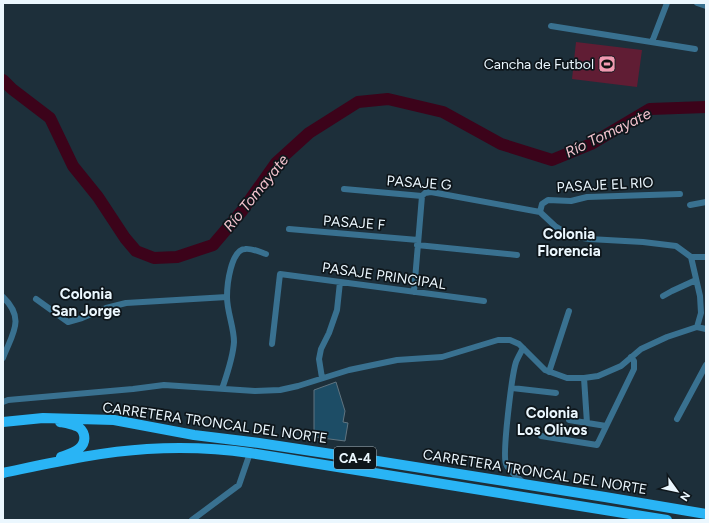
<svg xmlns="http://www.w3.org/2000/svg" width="709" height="523" viewBox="0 0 709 523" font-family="Figtree,sans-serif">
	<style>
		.green { fill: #601d34 }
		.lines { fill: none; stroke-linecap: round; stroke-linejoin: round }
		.river { stroke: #3c031a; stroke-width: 12 }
		.building { fill: #1d4d66; stroke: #607480 }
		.street { stroke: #397190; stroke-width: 6 }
		.primary { stroke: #29b4f5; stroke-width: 10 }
		.labels { text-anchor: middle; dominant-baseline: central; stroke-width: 3.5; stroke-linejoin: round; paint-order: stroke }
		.shield { fill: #0e161b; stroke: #a9b4ba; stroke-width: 1 }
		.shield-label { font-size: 13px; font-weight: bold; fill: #ebf7fe }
		.poi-label { font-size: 14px; fill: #ebf7fe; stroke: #0e161b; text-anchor: end }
		.street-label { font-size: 14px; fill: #ebf7fe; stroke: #0e161b }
		.water-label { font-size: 15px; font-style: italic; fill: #f3c3ce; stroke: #0e161b }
		.neighbourhood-label { font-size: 15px; font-weight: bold; fill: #ebf7fe; stroke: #0e161b }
	</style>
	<rect width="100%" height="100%" fill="#1d2f3a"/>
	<path class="green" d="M 576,42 L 642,50 L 637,87 L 572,79 Z"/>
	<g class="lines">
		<path class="river" d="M 3,80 L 12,89 L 50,118 L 73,166 L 98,197 L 125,238 L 136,251 L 154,258 L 177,257 L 213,245 L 242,211 L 276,163 L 309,133 L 358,102 L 388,99 L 443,112 L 501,144 L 552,160 L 591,144 L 650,109 L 706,107"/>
	</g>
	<path class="building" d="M 336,382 L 345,411 L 343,422 L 348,423 L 345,441 L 314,437 L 314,390 Z"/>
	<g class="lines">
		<path class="street" d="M 697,3 L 706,6
			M 551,26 L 695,49
			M 652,42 L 667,3
			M 344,189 L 422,196 L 425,193 L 431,192 L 540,212
			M 690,205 L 706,202
			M 540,212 L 555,226 L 571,236 L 589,239 L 643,242 L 676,246 L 691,257 L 700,296 L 701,313 L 697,327
			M 540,212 L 542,204 L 548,200 L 571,201 L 587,197 L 680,194
			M 289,229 L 418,240
			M 417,245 L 517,255
			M 691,257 L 706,257
			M 414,292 L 422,196
			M 663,296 L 672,291 L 696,280
			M 3,297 C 26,319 12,334 3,358
			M 36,299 L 68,322 L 82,318 L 106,308 L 126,303 L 227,297
			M 272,344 L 280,274 L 484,301
			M 523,348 C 521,352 518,357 516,362 C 512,374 502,454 506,464 C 509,472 519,478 525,484
			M 549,372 L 569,311
			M 322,378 L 319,359 L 321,349 L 329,333 L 337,310 L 340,282
			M 584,378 L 587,423
			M 512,388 L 556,393
			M 222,389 C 227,374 233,358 234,342 C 234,327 227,312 227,297 C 227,284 231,250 245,249 C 252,248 260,252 266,254
			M 3,402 L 8,400 L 133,389 L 164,385 L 255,391 L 280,390 L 298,386 L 349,370 L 397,360 L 442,357 L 498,340 L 510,340 L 519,344 L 545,370 L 567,378 L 584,378 L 598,376 L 621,366 L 641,349 L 667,337 L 697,327 L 706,329
			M 677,419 L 706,365
			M 569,420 L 606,426
			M 541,436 L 597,445 L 634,369 L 634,361 L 631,357
			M 192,520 L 239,485 L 250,453"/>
		<path class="primary" d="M 3,422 L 43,418 L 114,420 L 194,435 L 259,443 L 371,460 L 605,497 L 706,514
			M 60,422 C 65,423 71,424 76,426 C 80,427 83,431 84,435 C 87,449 71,453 61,457
			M 3,473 C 51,463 98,452 147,449 C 181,447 216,448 250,453 L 667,520"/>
	</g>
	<defs>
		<g id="stadium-square" transform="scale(0.9)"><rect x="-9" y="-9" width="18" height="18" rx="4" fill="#f19ab1" stroke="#0e161b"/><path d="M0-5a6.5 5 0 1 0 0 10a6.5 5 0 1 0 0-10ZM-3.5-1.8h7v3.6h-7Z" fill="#111"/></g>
	</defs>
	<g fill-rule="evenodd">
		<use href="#stadium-square" x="607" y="64"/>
	</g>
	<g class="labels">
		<rect class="shield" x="334" y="447" width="42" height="22" rx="3"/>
		<g class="shield-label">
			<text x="355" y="458">CA-4</text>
		</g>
		<g class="poi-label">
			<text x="594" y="64">Cancha de Futbol</text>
		</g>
		<g class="street-label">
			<text transform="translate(419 183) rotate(4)">PASAJE G</text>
			<text transform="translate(605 185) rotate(-3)">PASAJE EL RIO</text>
			<text transform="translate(354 223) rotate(4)">PASAJE F</text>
			<text transform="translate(384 276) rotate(8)">PASAJE PRINCIPAL</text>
			<text transform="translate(215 423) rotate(8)">CARRETERA TRONCAL DEL NORTE</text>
			<text transform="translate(535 472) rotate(9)">CARRETERA TRONCAL DEL NORTE</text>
		</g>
		<g class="water-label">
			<text transform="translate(608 133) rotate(-26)">Río Tomayate</text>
			<text transform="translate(256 193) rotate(-51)">Río Tomayate</text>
		</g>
		<g class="neighbourhood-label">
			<text x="569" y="234">Colonia<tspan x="569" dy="17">Florencia</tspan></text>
			<text x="86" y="294">Colonia<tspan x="86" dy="17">San Jorge</tspan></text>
			<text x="552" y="413">Colonia<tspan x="552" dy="17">Los Olivos</tspan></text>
		</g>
	</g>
	<rect width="709" height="523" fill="none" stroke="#ebf7fe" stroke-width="8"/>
	<g transform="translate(677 491) rotate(123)" stroke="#0e161b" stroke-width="3" paint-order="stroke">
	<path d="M0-3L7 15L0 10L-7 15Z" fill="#ebf7fe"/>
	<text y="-6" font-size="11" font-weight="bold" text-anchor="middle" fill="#ebf7fe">N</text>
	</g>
</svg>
